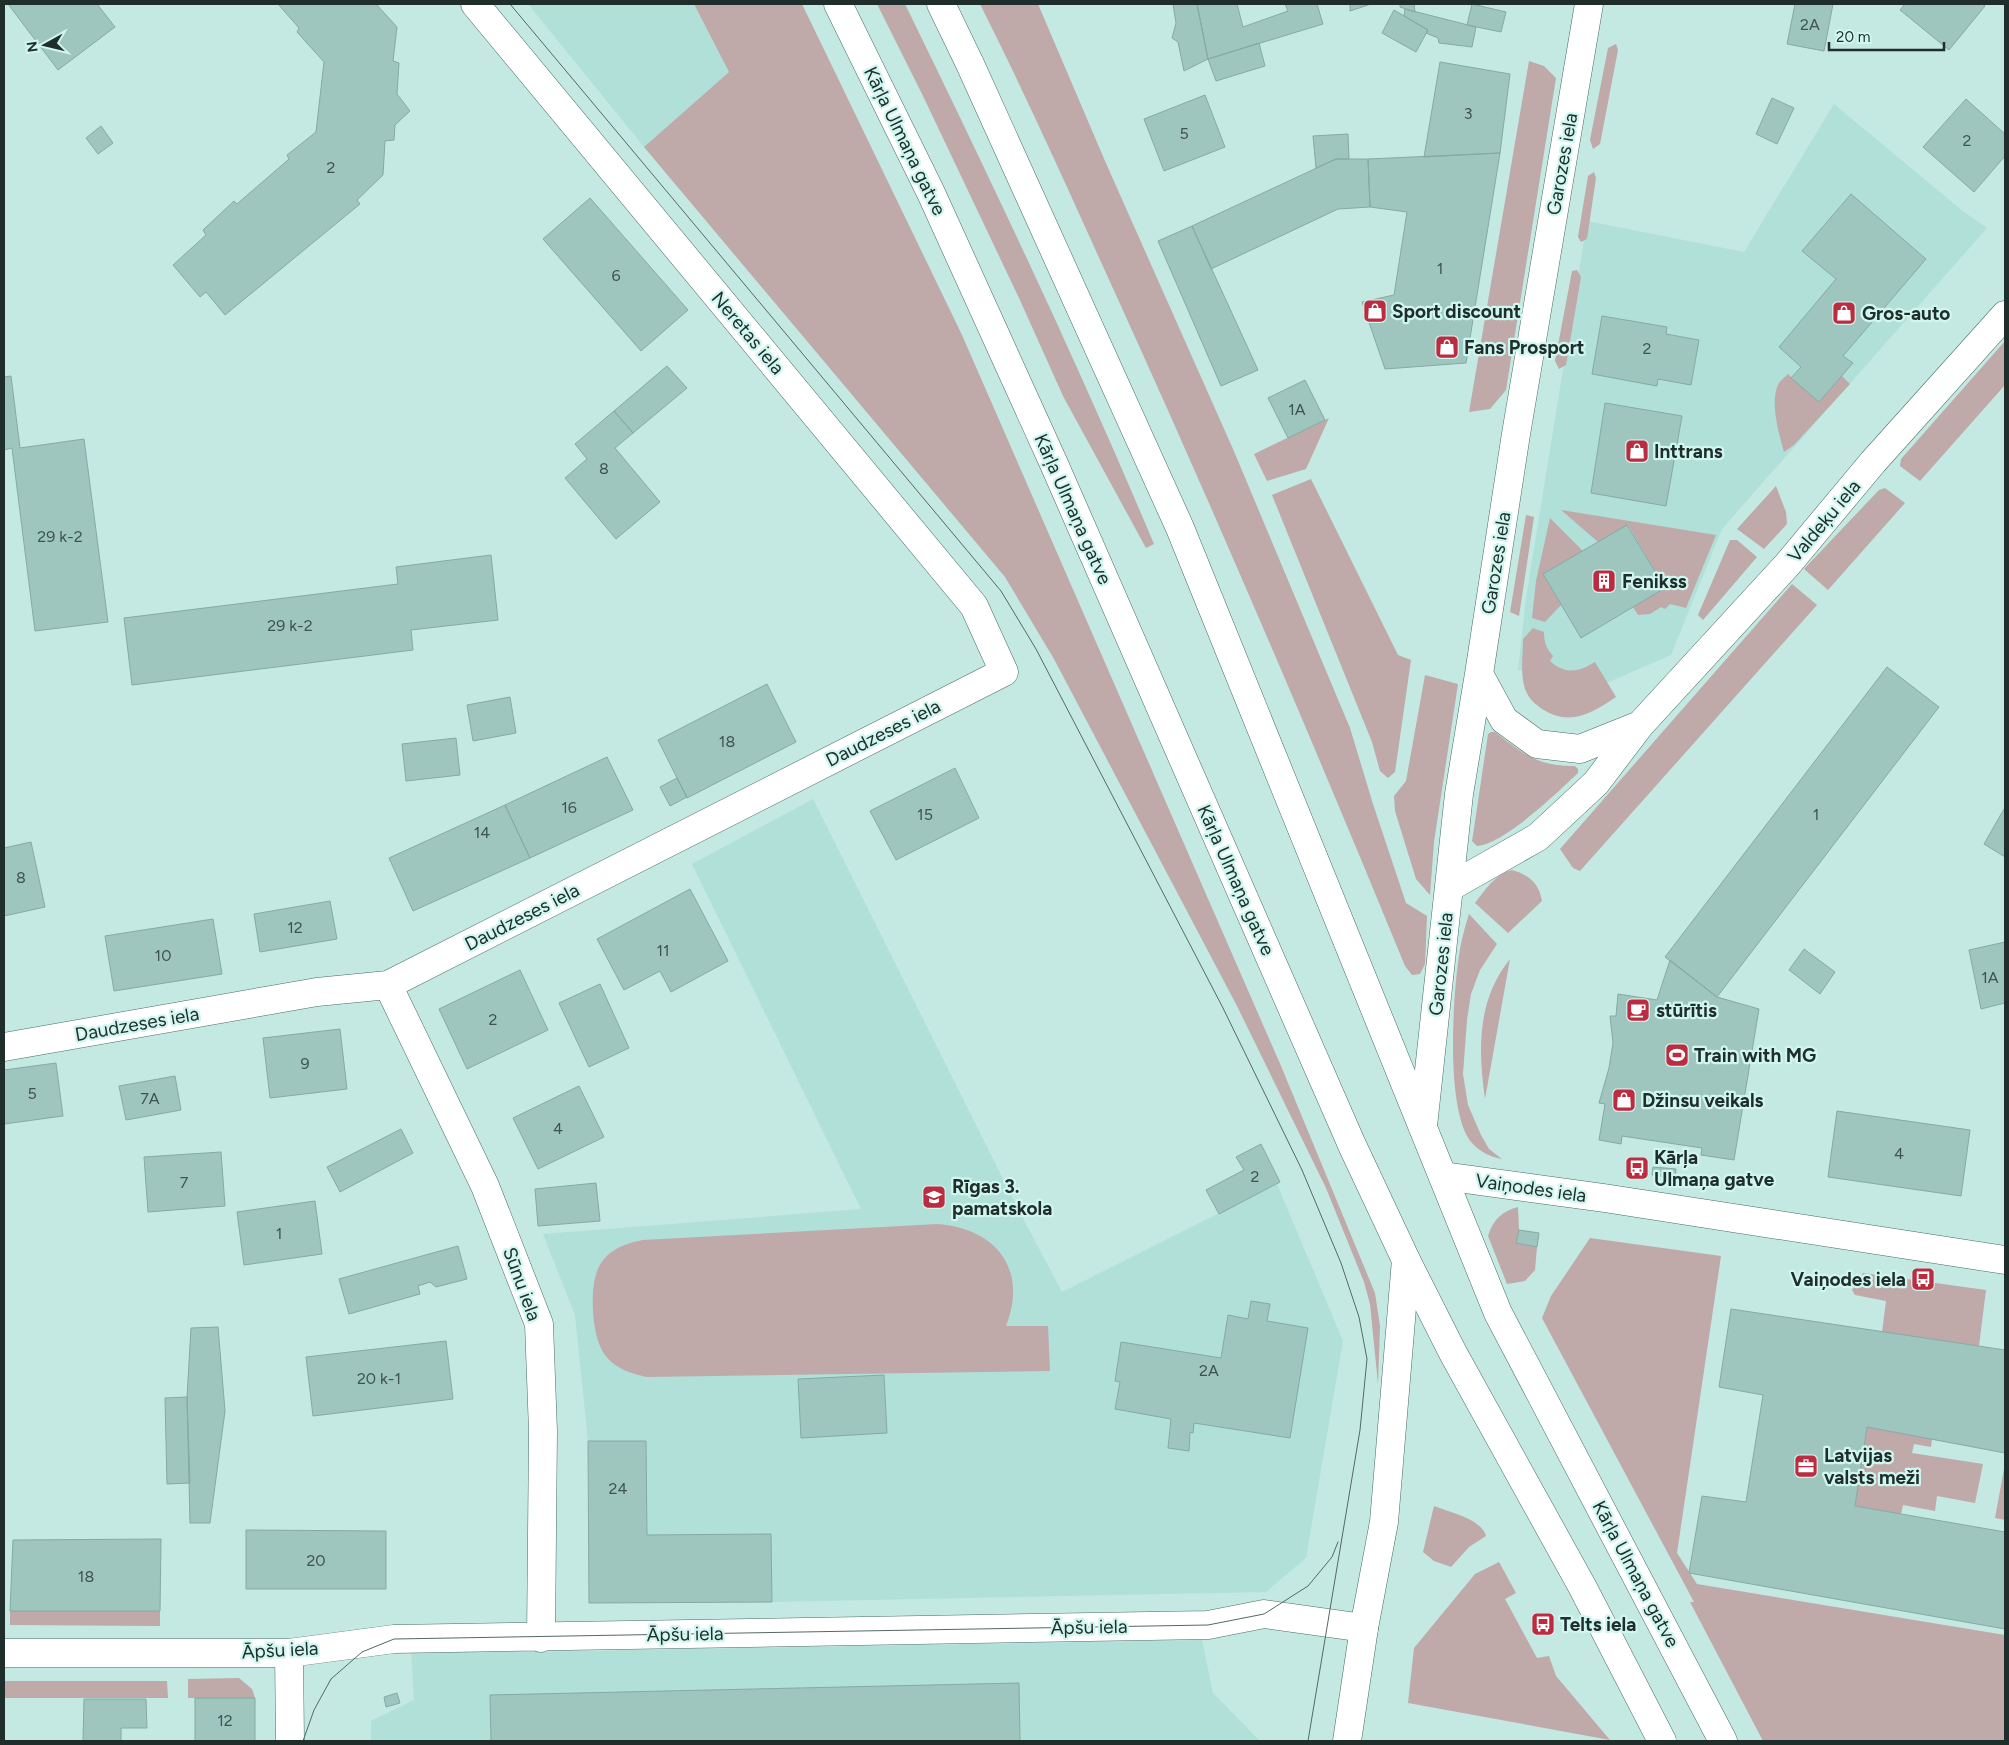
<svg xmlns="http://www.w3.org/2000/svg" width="2009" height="1745" viewBox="0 0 2009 1745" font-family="Figtree,sans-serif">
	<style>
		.built { fill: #b0e0d8 }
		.green { fill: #bfa9a9 }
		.building { fill: #9fc5bf; stroke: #85aaa4 }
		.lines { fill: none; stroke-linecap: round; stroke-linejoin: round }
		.minor-casing { stroke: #496c66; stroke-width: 29 }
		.tertiary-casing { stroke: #496c66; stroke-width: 29 }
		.trunk-casing { stroke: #496c66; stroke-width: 29 }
		.minor { stroke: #fff; stroke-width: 28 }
		.tertiary { stroke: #fff; stroke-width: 28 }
		.trunk { stroke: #fff; stroke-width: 28 }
		.tram { stroke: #546966; stroke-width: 1 }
		.labels { text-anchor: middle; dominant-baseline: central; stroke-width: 4.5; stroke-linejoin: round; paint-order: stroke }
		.number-label { font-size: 16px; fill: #3f5350 }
		.street-label { font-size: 19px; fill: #1f2d2b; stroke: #d0f6f0 }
		.poi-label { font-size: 19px; font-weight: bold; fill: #1f2d2b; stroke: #d0f6f0; text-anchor: start }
	</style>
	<rect width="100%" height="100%" fill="#c3e9e2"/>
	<path class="built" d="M 528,4 L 694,4 L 729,72 L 644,147 Z
		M 1834,104 L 1964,212 L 1987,228 L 1722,529 L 1671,655 L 1602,685 L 1518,670 L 1526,598 L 1587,221 L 1744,252 Z
		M 813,799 L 1019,1211 L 1062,1292 L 1277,1184 L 1343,1341 L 1306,1558 L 1266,1592 L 772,1602 L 589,1603 L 588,1441 L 575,1315 L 543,1234 L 861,1209 L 692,864 Z
		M 1202,1640 L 1213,1693 L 1260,1741 L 371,1741 L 371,1721 L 414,1700 L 411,1650 L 525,1652 Z"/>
	<path class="green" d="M 694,4 L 802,4 L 962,335 L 1281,1066 L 1375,1293 L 1380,1326 L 1378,1384 L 1370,1304 L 1364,1282 L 1326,1188 L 1237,1006 L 1054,659 L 1005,577 L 644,147 L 729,72 Z
		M 877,4 L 905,4 C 992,182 1077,361 1154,544 L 1146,548 L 1063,396 L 1019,298 L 923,96 Z
		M 980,4 L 1038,4 L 1105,161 L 1233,449 L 1350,728 L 1373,804 L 1406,903 L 1427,916 L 1425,964 L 1420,974 L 1412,975 L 1405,966 C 1314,744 1220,524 1121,306 C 1075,205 1030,103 980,4 Z
		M 1616,44 L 1618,50 L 1600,144 L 1593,149 L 1590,140 L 1608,48 Z
		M 1529,61 L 1544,66 L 1556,78 L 1506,390 L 1490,409 L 1469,412 Z
		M 1594,172 L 1596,178 L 1587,239 L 1581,242 L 1578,237 L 1588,176 Z
		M 1577,270 L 1581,277 L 1566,365 L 1559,369 L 1555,361 L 1572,271 Z
		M 2005,341 L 2005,385 L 1920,481 L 1900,466 L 1901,459 Z
		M 1788,374 L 1819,402 L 1842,376 L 1850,384 L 1794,445 L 1784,452 C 1779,434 1769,400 1779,383 C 1781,380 1785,377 1788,374 Z
		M 1329,418 L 1306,469 L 1267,481 L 1254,454 Z
		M 1311,479 L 1398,655 L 1411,660 L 1395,772 L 1388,778 L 1380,771 L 1372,742 L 1272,495 Z
		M 1776,486 L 1786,512 L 1787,524 L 1764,549 L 1737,529 Z
		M 1885,488 L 1905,503 L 1828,590 L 1804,569 L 1879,490 Z
		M 1561,510 L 1716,535 L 1686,608 L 1670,604 L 1665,609 L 1661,607 L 1650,614 L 1638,615 L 1633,607 L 1665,588 L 1628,525 L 1598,542 Z
		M 1526,515 L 1534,517 L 1519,616 L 1510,612 Z
		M 1550,518 L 1583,551 L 1543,574 L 1561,605 L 1545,622 L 1532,618 L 1536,581 Z
		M 1730,540 L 1737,540 L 1757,557 L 1703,620 L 1698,615 Z
		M 1792,584 L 1817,605 L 1580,871 L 1573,868 L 1560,849 Z
		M 1533,628 L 1544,632 C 1544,642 1546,648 1553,656 L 1550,661 C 1565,675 1579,672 1595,662 L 1616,697 C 1592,713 1570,727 1542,709 C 1534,703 1529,699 1525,689 C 1520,674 1523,655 1523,639 Z
		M 1425,675 L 1458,684 L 1434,842 L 1430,895 L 1416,879 L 1395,811 L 1394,796 L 1406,781 Z
		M 1491,732 L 1495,732 C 1524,754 1536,766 1575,766 L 1578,769 L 1578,773 C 1558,792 1504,844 1477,846 L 1472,841 L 1473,835 L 1488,734 Z
		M 1512,870 C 1529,875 1539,883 1542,901 L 1508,933 L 1475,903 C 1486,889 1494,875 1512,870 Z
		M 1469,914 L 1497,944 L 1480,970 L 1471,994 L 1467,1020 L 1463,1074 L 1468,1105 L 1481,1135 L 1489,1149 L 1502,1159 C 1491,1157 1480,1152 1472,1143 C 1444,1112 1453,985 1461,944 C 1463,934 1466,924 1469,914 Z
		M 1510,959 L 1485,1099 C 1478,1049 1477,1000 1510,959 Z
		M 1518,1207 L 1519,1230 L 1516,1243 L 1537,1247 L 1535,1270 L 1525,1281 L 1507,1284 L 1488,1236 C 1493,1220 1502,1211 1518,1207 Z
		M 938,1224 C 997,1229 1028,1270 1006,1326 L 1048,1326 L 1050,1371 L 648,1377 C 631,1374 613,1368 603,1352 C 596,1340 594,1325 593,1311 C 591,1270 600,1248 643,1240 Z
		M 1590,1238 L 1721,1256 L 1677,1553 L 1697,1584 L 2005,1635 L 2005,1741 L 1763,1741 L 1690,1602 L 1694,1602 L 1542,1318 L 1551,1296 Z
		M 1863,1273 L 1986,1290 L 1979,1346 L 1882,1332 L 1886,1301 L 1855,1295 L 1852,1290 Z
		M 1867,1427 L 1932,1439 L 1931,1447 L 1914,1444 L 1912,1453 L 1983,1464 L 1975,1503 L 1937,1496 L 1935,1511 L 1903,1505 L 1901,1514 L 1855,1506 Z
		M 2004,1469 L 2005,1469 L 2005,1520 L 1995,1518 Z
		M 1434,1506 C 1449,1512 1482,1519 1486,1536 L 1469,1547 L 1451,1567 L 1434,1561 L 1423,1552 Z
		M 1499,1562 L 1516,1593 L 1505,1599 L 1537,1658 L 1549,1656 L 1556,1676 L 1610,1740 L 1408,1703 L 1414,1648 L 1475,1574 Z
		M 10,1611 L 160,1611 L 160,1626 L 10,1625 Z
		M 239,1678 L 252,1689 L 255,1698 L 188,1698 L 188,1679 Z
		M 4,1681 L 167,1681 L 168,1698 L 4,1698 Z"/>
	<path class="building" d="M 8,4 L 97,4 L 115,27 L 58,70 Z
		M 278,4 L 376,4 L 397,27 L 393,61 L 399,63 L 397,94 L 410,111 L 395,125 L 394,140 L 385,141 L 383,175 L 357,200 L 360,204 L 225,315 L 206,292 L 200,297 L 173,265 L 206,235 L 203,230 L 234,201 L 237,204 L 289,159 L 287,155 L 316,132 L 324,62 L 297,32 L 299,28 Z
		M 1173,4 L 1197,4 L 1208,59 L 1184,71 L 1178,42 L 1172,38 L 1176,23 Z
		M 1197,4 L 1237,4 L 1243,27 L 1288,11 L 1285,4 L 1317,4 L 1323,24 L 1208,59 Z
		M 1350,4 L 1371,4 L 1350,11 Z
		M 1400,4 L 1414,4 L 1415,12 L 1400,7 Z
		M 1472,4 L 1506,12 L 1501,32 L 1467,25 Z
		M 1795,4 L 1833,4 L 1824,51 L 1787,44 Z
		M 1905,4 L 1982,4 L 1985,6 L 1949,50 L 1900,10 Z
		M 1405,9 L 1476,27 L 1472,47 L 1439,43 L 1438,38 L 1426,33 L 1428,30 L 1404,16 Z
		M 1394,10 L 1428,30 L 1416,52 L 1382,33 Z
		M 1259,43 L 1265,66 L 1216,81 L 1208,59 Z
		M 1440,62 L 1510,74 L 1500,153 L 1424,157 Z
		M 1205,95 L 1225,147 L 1164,171 L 1144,119 Z
		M 1772,98 L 1794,108 L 1777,144 L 1756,134 Z
		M 1966,99 L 2005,134 L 2005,156 L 1974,192 L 1923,147 Z
		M 101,126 L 113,143 L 98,154 L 86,138 Z
		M 1348,134 L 1349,159 L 1336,159 L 1316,168 L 1313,136 Z
		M 1500,153 L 1466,363 L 1385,369 L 1362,302 L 1394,295 L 1407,212 L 1370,207 L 1368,159 Z
		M 1336,159 L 1368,159 L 1370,207 L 1338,209 L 1211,269 L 1192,226 Z
		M 1851,194 L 1926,259 L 1843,356 L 1853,363 L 1819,402 L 1791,378 L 1801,367 L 1779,347 L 1836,279 L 1802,251 Z
		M 590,198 L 688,310 L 641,351 L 543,239 Z
		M 1192,226 L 1258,370 L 1221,386 L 1158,241 Z
		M 1602,316 L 1667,327 L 1666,334 L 1699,340 L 1691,385 L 1658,379 L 1657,386 L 1592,374 Z
		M 667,366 L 687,388 L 633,433 L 614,411 Z
		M 11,376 L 20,448 L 84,439 L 108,622 L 35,631 L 12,448 L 4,450 L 4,377 Z
		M 1305,380 L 1325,420 L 1288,438 L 1268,398 Z
		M 1605,403 L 1682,416 L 1666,506 L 1591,493 Z
		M 614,411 L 633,433 L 615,448 L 660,502 L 616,539 L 565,478 L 587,459 L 575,444 Z
		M 1627,525 L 1665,588 L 1581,638 L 1543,574 Z
		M 491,555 L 498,620 L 411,630 L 413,650 L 132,685 L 124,618 L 398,584 L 396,567 Z
		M 1887,667 L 1939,707 L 1717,997 L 1665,957 Z
		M 767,684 L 796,742 L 687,798 L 658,740 Z
		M 510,697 L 516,733 L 473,741 L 467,705 Z
		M 456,738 L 460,775 L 406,781 L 402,744 Z
		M 607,757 L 633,810 L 530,858 L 505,805 Z
		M 955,768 L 979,818 L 896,860 L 870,811 Z
		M 677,778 L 687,797 L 670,806 L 660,787 Z
		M 505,805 L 530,858 L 413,911 L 389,858 Z
		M 2004,809 L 2005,810 L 2005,857 L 1984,844 Z
		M 31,842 L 45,907 L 4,916 L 4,848 Z
		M 690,889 L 728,961 L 671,992 L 660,971 L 624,990 L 597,939 Z
		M 330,901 L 337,939 L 260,952 L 254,914 Z
		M 213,919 L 222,974 L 114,991 L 105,936 Z
		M 2005,942 L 2005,1003 L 1981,1009 L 1969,950 Z
		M 1804,949 L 1835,972 L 1820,994 L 1789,970 Z
		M 1670,960 L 1717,997 L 1759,1009 L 1734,1160 L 1701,1155 L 1702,1148 L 1622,1136 L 1621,1144 L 1599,1140 L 1605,1104 L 1599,1103 L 1609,1068 L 1613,1043 L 1610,1016 L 1616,1016 L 1618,994 L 1657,1000 Z
		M 520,970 L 548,1030 L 467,1069 L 439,1009 Z
		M 600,984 L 629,1048 L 589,1067 L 559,1003 Z
		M 340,1029 L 347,1089 L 270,1098 L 263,1038 Z
		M 56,1063 L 63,1116 L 4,1124 L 4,1070 Z
		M 175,1076 L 181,1110 L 126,1120 L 119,1086 Z
		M 579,1086 L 604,1137 L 538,1169 L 513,1118 Z
		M 1837,1111 L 1970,1130 L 1961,1196 L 1828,1177 Z
		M 401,1129 L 413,1153 L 340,1192 L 327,1167 Z
		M 1261,1144 L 1280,1182 L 1219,1214 L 1206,1190 L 1244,1170 L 1236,1157 Z
		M 221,1152 L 225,1206 L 148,1212 L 144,1157 Z
		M 1653,1167 L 1676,1169 L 1675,1178 L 1652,1175 Z
		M 596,1183 L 600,1221 L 538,1226 L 535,1189 Z
		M 315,1201 L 322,1254 L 244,1265 L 237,1212 Z
		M 1519,1230 L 1539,1233 L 1537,1247 L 1516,1243 Z
		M 458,1246 L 467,1279 L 436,1287 L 430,1282 L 418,1286 L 420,1294 L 349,1314 L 339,1279 Z
		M 1251,1301 L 1270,1304 L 1267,1321 L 1308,1328 L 1290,1438 L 1194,1423 L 1193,1433 L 1190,1432 L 1189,1451 L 1168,1448 L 1171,1419 L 1115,1409 L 1120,1382 L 1115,1381 L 1121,1342 L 1221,1358 L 1228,1315 L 1248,1319 Z
		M 1731,1309 L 2005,1350 L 2005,1453 L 1867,1427 L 1855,1506 L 2005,1532 L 2005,1629 L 1689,1573 L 1702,1496 L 1746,1502 L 1763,1395 L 1719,1387 Z
		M 218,1327 L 225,1411 L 210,1523 L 190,1523 L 187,1397 L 191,1328 Z
		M 446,1341 L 453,1399 L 313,1416 L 306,1357 Z
		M 884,1375 L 887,1433 L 801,1438 L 798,1379 Z
		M 187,1397 L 190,1483 L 167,1484 L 165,1398 Z
		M 588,1441 L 646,1441 L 647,1535 L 771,1534 L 772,1602 L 589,1603 Z
		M 246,1530 L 386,1531 L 386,1589 L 246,1589 Z
		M 161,1539 L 160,1611 L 10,1611 L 13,1540 Z
		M 1019,1683 L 1020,1741 L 491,1741 L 490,1695 Z
		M 397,1693 L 400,1703 L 386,1707 L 384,1697 Z
		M 195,1698 L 255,1698 L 255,1741 L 195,1741 Z
		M 84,1699 L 146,1699 L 147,1728 L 121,1728 L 121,1741 L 83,1741 Z"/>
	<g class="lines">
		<g class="minor-casing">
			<path id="minor" d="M 1479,674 L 1504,720 L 1537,744 L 1580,749 L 1640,725
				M 1450,887 L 1538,837 L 1596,783 L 1640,725 L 1787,565 L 1873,462 L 2005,315
				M 388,985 L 485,1186 L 539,1324 L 543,1431 L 541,1638
				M 4,1047 L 317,992 L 388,985 L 1004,672 L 974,606 L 475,4
				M 1423,1126 L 1459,794 L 1479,674 L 1516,434 L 1589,4
				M 1443,1176 L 1604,1198 L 2005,1260
				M 4,1653 L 289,1653 L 394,1639 L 1208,1625 L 1264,1614 L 1364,1628
				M 289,1653 L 290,1741"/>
		</g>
		<g class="tertiary-casing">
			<path id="tertiary" d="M 1347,1741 L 1364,1628 L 1384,1522 L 1406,1260"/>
		</g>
		<g class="trunk-casing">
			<path id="trunk" d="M 838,4 L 931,193 L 1054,464 L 1352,1145 L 1406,1260 L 1453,1353 L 1583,1588 L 1662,1741
				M 941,4 L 970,64 L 1180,528 L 1498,1313 L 1723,1741"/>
		</g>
		<use href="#minor" class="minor"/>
		<use href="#tertiary" class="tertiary"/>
		<use href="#trunk" class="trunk"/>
		<path class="tram" d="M 510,4 L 1001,591 L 1036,649 L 1223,1008 L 1302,1170 L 1341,1263 L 1359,1317 L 1367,1359 L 1360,1430 L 1308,1741
			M 303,1741 L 314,1710 L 331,1679 L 362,1652 L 394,1639 L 1208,1625 L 1264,1614 L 1308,1586 L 1332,1557 L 1338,1542"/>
	</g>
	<defs>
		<g id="shop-square" transform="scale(1.25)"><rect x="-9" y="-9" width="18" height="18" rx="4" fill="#bc2b3f" stroke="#d0f6f0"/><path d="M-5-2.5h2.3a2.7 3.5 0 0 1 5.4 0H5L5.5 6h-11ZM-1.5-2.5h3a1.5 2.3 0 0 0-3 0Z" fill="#fff"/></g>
		<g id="building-square" transform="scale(1.25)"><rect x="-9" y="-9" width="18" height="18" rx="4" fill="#bc2b3f" stroke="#d0f6f0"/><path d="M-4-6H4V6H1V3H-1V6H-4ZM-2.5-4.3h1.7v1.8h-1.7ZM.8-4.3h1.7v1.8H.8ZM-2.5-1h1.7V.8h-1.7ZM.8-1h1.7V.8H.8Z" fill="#fff"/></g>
		<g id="cafe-square" transform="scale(1.25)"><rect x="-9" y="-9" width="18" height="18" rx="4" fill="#bc2b3f" stroke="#d0f6f0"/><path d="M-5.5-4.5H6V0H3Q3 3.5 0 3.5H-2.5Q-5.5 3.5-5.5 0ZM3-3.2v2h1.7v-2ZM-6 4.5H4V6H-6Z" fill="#fff"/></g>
		<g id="stadium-square" transform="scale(1.25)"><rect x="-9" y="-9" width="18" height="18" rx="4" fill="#bc2b3f" stroke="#d0f6f0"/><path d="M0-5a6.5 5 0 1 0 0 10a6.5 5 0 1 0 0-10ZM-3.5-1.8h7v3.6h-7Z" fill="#fff"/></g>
		<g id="bus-square" transform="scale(1.25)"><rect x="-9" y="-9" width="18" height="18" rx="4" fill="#bc2b3f" stroke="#d0f6f0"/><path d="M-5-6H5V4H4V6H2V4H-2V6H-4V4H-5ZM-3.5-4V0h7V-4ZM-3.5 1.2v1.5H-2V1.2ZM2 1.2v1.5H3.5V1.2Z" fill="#fff"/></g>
		<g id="school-square" transform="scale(1.25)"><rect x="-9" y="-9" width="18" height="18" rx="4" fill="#bc2b3f" stroke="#d0f6f0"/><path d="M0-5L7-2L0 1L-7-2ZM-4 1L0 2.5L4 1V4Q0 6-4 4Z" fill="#fff"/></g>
		<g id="office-square" transform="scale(1.25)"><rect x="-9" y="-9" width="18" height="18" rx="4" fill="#bc2b3f" stroke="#d0f6f0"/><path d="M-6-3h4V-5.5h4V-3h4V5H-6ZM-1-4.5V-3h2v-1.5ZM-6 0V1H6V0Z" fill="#fff"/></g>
	</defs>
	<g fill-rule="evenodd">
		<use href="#shop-square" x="1375" y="311"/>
		<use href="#shop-square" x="1844" y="313"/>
		<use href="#shop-square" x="1447" y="347"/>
		<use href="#shop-square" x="1637" y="451"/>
		<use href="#building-square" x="1604" y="581"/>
		<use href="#cafe-square" x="1638" y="1010"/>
		<use href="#stadium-square" x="1677" y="1055"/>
		<use href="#shop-square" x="1624" y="1100"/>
		<use href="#bus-square" x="1637" y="1168"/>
		<use href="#school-square" x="934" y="1197"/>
		<use href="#bus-square" x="1923" y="1279"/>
		<use href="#office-square" x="1806" y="1466"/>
		<use href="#bus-square" x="1543" y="1624"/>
	</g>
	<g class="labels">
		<g class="number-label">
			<text x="1810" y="24">2A</text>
			<text x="1468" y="113">3</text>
			<text x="1184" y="133">5</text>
			<text x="1967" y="140">2</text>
			<text x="331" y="167">2</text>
			<text x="1440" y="268">1</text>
			<text x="616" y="275">6</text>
			<text x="1647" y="348">2</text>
			<text x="1297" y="409">1A</text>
			<text x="604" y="468">8</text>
			<text x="60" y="536">29 k-2</text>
			<text x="290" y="625">29 k-2</text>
			<text x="727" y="741">18</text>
			<text x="569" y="807">16</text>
			<text x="925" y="814">15</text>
			<text x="1816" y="814">1</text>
			<text x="482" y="832">14</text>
			<text x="21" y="877">8</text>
			<text x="295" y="927">12</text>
			<text x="663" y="950">11</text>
			<text x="163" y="955">10</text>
			<text x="1990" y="977">1A</text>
			<text x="493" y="1019">2</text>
			<text x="305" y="1063">9</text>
			<text x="32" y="1093">5</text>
			<text x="150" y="1098">7A</text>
			<text x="558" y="1128">4</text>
			<text x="1899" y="1153">4</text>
			<text x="1255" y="1176">2</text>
			<text x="184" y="1182">7</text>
			<text x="279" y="1233">1</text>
			<text x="1209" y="1370">2A</text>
			<text x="379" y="1378">20 k-1</text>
			<text x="618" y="1488">24</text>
			<text x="316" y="1560">20</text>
			<text x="86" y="1576">18</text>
			<text x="225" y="1720">12</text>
		</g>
		<g class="street-label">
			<text transform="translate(905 141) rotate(64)">Kārļa Ulmaņa gatve</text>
			<text transform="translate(1562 164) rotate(-80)">Garozes iela</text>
			<text transform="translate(748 333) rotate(50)">Neretas iela</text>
			<text transform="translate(1073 509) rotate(66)">Kārļa Ulmaņa gatve</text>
			<text transform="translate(1824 521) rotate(-50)">Valdeķu iela</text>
			<text transform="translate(1496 563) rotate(-81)">Garozes iela</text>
			<text transform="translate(883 733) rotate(-27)">Daudzeses iela</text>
			<text transform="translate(1236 880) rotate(66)">Kārļa Ulmaņa gatve</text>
			<text transform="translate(522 917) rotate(-27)">Daudzeses iela</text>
			<text transform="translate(1441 964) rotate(-84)">Garozes iela</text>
			<text transform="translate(137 1024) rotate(-10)">Daudzeses iela</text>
			<text transform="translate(1531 1188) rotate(8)">Vaiņodes iela</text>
			<text transform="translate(522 1284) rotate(70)">Sūnu iela</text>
			<text transform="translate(1636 1574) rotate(62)">Kārļa Ulmaņa gatve</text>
			<text transform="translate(1089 1627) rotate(-1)">Āpšu iela</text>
			<text transform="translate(685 1634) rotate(-1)">Āpšu iela</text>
			<text transform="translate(280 1650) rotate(-3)">Āpšu iela</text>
		</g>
		<g class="poi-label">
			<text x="1392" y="311">Sport discount</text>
			<text x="1862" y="313">Gros-auto</text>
			<text x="1464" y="347">Fans Prosport</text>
			<text x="1654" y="451">Inttrans</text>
			<text x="1622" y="581">Fenikss</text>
			<text x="1656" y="1010">stūrītis</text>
			<text x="1694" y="1055">Train with MG</text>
			<text x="1642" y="1100">Džinsu veikals</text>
			<text x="1654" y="1157">Kārļa<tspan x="1654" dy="22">Ulmaņa gatve</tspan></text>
			<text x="952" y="1186">Rīgas 3.<tspan x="952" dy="22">pamatskola</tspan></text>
			<text x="1906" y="1279" text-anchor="end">Vaiņodes iela</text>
			<text x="1824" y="1455">Latvijas<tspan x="1824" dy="22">valsts meži</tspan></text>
			<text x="1560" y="1624">Telts iela</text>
		</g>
	</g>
	<rect width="2009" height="1745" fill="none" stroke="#1f2d2b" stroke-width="10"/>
	<g transform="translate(45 45) rotate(262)" stroke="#d0f6f0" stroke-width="4" paint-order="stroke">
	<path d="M0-4L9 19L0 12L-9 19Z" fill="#1f2d2b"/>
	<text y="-8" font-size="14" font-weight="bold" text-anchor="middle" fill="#1f2d2b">N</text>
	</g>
	<path d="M1829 42v8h115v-8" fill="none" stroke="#1f2d2b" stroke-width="2.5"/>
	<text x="1836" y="42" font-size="15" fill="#1f2d2b" stroke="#d0f6f0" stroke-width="4" paint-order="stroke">20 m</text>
</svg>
